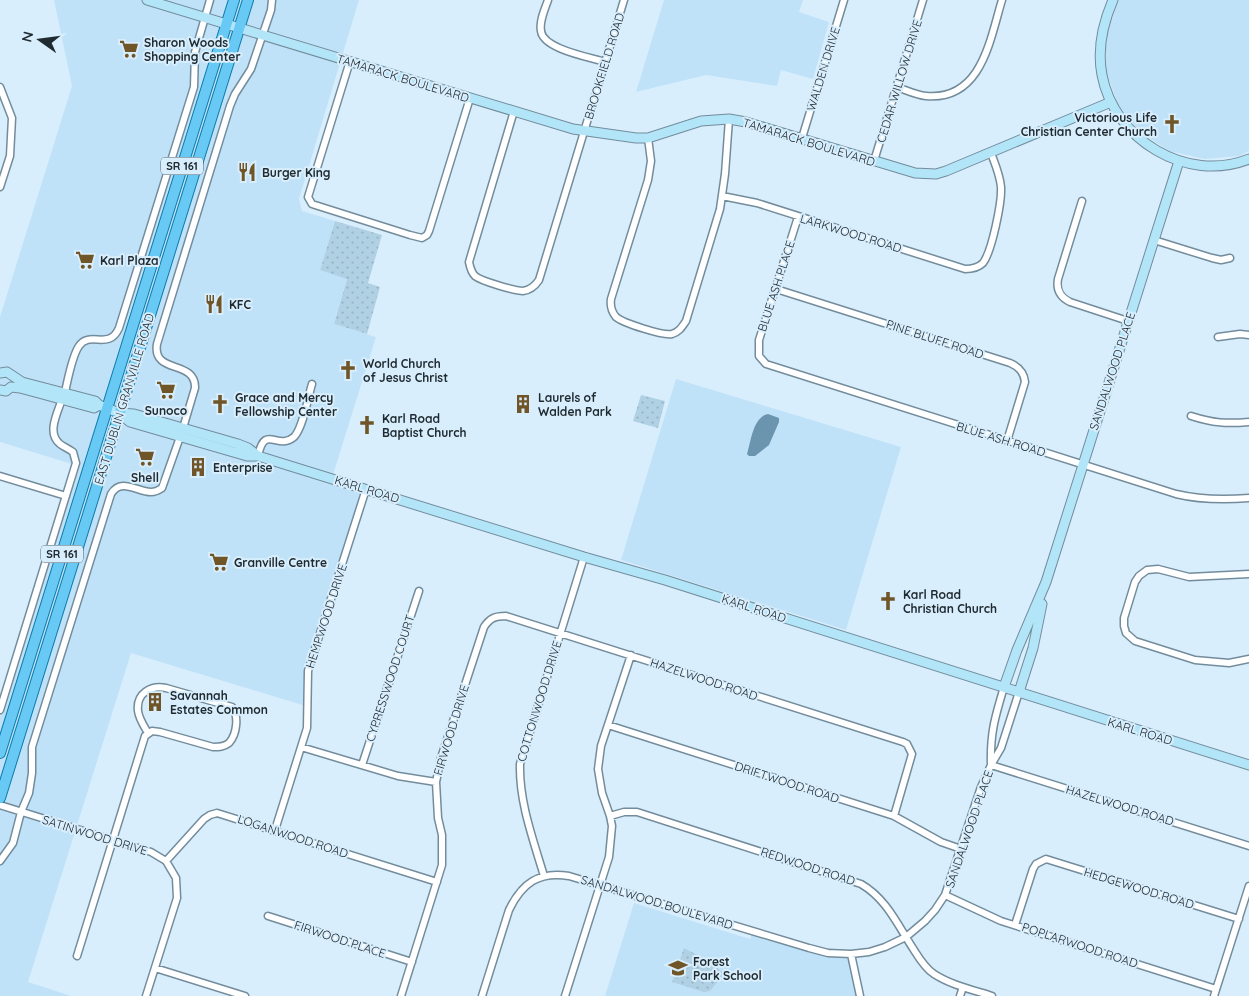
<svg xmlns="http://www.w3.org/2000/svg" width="1249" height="996" viewBox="0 0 1249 996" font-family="Quicksand,sans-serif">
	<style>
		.built { fill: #c0e2f9 }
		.green { fill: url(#green-dots) }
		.water { fill: #6b94af }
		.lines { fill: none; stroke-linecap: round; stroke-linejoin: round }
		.street-casing { stroke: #738c9c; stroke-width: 9 }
		.secondary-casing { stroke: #738c9c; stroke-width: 11 }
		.primary-casing { stroke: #0d7bab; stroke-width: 12 }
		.street { stroke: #fff; stroke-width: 6 }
		.secondary { stroke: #b3e5f9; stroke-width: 9 }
		.primary { stroke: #68caf4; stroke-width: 10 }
		.labels { text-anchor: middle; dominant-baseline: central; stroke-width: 4; stroke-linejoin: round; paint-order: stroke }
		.shield { fill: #d8eefc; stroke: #57656e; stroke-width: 1 }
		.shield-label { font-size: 11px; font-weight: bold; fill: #202a31 }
		.poi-label { font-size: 12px; font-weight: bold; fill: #202a31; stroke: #d8eefc; text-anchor: start }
		.street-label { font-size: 12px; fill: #202a31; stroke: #d8eefc }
	</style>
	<defs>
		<pattern id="green-dots" width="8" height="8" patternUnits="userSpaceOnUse" patternTransform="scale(1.25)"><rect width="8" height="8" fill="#b0d0e4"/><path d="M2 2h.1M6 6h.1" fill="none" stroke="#97b3c4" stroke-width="1.8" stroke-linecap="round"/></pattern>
	</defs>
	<rect width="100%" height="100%" fill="#d8eefc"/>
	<path class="built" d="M 54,0 L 359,0 L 299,199 L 302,211 L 335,221 L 320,270 L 347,278 L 334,324 L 376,337 L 332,478 L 366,489 L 308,671 L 309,707 L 131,653 L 28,982 L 71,996 L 0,996 L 0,714 L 75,465 L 0,442 L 0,317 L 72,86 Z
		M 664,0 L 803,0 L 799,12 L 829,22 L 813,79 L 781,70 L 777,86 L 706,75 L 636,92 Z
		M 1119,0 L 1249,0 L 1249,151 L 1239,156 L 1204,159 L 1169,151 L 1140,132 L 1118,105 L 1106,71 L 1106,36 Z
		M 676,379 L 901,447 L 846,630 L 621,560 Z
		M 634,903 L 750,939 L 753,931 L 814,950 L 850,953 L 860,996 L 605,996 Z"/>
	<path class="green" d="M 335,221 L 382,235 L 368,283 L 380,287 L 367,334 L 334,324 L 347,279 L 320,270 Z
		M 641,395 L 665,401 L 658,428 L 633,421 Z
		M 684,948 L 712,963 L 724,974 L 710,991 L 704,992 L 672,982 Z"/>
	<path class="water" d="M 768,414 L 779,418 L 779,422 L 769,445 L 755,456 L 749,456 L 747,454 C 751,441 753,417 768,414 Z"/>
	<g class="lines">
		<g class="street-casing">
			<path id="street" d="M 548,0 C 545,9 539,21 541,31 C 543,49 589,57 605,62
				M 350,61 L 308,197 L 312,204 L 315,205 L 410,235 L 422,238 L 427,235 L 429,231 L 470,98
				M 0,87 L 12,118 L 10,156 L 0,187
				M 897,87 C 906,90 916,95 926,96 C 982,101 990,39 1002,0
				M 514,111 L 469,262 C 470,267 471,272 475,276 C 481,281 515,291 523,291 C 531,290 535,286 539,280 L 624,0
				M 648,138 L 651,161 L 648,180 L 611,299 C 610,306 611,311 616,317 C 623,323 663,336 672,334 C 679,332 682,327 686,321 L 720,209 L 725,174 L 729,119
				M 802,138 L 844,0
				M 874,161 L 923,0
				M 722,196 L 757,203 L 965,269 C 971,269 978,268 983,263 C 992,251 1002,202 1001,187 C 1000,175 995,164 991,153
				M 1082,201 L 1058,279 C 1056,290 1060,297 1070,302 L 1128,321
				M 798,217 L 759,340 L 759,356 L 766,364 L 1176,494 C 1201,500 1224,500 1249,498
				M 1154,240 L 1212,258 L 1221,260 L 1230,258
				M 776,289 L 1010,363 C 1019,367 1024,372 1025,382 L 1007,441
				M 1218,337 L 1240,334 L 1249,335
				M 65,392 C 68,379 72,356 79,346 C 90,330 109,351 119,328 L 194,87 L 195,52 L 210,0
				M 1191,416 C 1213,423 1226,424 1249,422
				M 183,428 L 195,388 C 196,359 152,375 157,344 L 230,106 L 235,94 L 251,69 L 271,10 L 272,0
				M 258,456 C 265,423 277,451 294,437 C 303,428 308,397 312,384
				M 0,476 L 66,496
				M 1249,574 L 1189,577 L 1158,569 L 1147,570 L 1139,576 L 1135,582 L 1124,618 L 1124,626 L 1126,633 L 1135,641 L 1195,660 L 1229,663 L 1249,659
				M 0,710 L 76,463 L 73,452 C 69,449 64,447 60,444 C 46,433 58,412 62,399
				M 608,725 L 894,816 L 941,842 L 961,849
				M 301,747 L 398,776 L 436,782
				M 362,765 L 419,591
				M 991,765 L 1249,846
				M 991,765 C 990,733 995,717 1004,687
				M 0,805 L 151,852 L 166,861 L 176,878 L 177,898 L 146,996
				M 610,816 L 624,812 L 637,812 L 861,884 C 887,899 898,926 914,950 C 919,958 925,968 934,974 C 951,985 973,990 992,996
				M 275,830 L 307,728 L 308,671 L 366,489
				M 0,861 L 13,843 L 21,812 L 29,793 L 32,773 L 32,747 L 111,494 C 121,477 137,492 151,492 C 156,492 159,490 162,488 L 180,437
				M 166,861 L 204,819 L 210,815 L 217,813 L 437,882
				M 544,876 C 533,839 519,802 520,764 L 584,557
				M 945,895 L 1001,921 L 1216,989
				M 268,916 L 412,962
				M 1015,925 L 1033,869 L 1036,864 L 1046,859 L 1239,919
				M 851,954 L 860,996
				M 77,956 L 145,736 L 152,731 L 160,732 L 213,747 C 219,747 224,747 229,743 C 237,734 239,716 232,707 L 166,688 C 151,685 136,693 138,711 C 139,719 144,726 148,733
				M 155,968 L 245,996
				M 401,996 L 442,865 L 442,835 L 438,818 L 436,782 L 441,758 L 484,627 C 490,618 495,616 506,616 L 903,742 L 907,744 L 912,754 L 894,816
				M 482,996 L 509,910 C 522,883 539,871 569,876 L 809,948 L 828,953 L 851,954 L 869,952 L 885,947 L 906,937 L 925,921 L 935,910 L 945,895 L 981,787 L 991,765 L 1001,748 L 1019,692
				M 565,996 L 609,857 L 612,826 L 610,816 L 602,793 L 598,769 L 601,746 L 631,655
				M 960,996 L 963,987
				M 1214,996 L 1249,886"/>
		</g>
		<g class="secondary-casing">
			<path id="secondary" d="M 147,0 L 573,129 L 636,138 L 648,138 L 701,121 L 729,119 L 746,122 L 915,173 L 936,174 L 946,171 L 1111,102
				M 1113,0 C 1103,23 1097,49 1102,75 C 1114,139 1186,184 1249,159
				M 0,373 L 7,372 L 22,382 L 95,401 L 99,405 L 119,413 L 130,422 L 247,456 L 258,456 L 584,557 L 665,580 L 1249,765
				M 0,390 L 6,391 L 11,387 L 20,388 L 94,408 L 99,405
				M 119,413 L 134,414 L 238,444 L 248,448 L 258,456
				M 1004,687 L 1017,650 L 1046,582 L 1179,161
				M 1019,692 L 1033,648 L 1042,604"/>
		</g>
		<g class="primary-casing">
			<path id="primary" d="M 0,753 L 234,0
				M 0,798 L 248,0"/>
		</g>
		<use href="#street" class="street"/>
		<use href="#secondary" class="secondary"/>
		<use href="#primary" class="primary"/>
	</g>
	<defs>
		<g id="supermarket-bare" transform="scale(1.5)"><path d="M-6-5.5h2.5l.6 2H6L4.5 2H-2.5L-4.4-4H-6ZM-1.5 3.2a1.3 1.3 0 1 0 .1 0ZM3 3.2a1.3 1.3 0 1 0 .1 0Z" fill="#6f5527" stroke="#d8eefc" stroke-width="2.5" paint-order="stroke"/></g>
		<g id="church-bare" transform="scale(1.5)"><path d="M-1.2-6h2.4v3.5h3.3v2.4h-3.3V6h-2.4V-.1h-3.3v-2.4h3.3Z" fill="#6f5527" stroke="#d8eefc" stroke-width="2.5" paint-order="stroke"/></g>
		<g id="restaurant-bare" transform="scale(1.5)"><path d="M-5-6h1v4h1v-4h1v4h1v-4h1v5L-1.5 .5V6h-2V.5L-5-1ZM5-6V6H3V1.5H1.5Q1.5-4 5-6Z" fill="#6f5527" stroke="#d8eefc" stroke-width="2.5" paint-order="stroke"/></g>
		<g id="building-bare" transform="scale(1.5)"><path d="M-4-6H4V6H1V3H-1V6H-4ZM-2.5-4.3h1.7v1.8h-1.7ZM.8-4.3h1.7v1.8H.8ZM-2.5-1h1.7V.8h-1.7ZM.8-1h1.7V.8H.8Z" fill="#6f5527" stroke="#d8eefc" stroke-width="2.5" paint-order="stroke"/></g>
		<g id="school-bare" transform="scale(1.5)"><path d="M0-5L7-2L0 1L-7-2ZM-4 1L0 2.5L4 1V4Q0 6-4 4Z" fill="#6f5527" stroke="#d8eefc" stroke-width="2.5" paint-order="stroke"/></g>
	</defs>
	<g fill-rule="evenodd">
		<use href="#supermarket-bare" x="129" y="49"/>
		<use href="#church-bare" x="1172" y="124"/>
		<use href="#restaurant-bare" x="247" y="172"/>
		<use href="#supermarket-bare" x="85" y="260"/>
		<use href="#restaurant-bare" x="214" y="304"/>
		<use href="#church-bare" x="348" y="370"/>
		<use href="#supermarket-bare" x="166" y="390"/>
		<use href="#church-bare" x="220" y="404"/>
		<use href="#building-bare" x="523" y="404"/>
		<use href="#church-bare" x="367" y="425"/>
		<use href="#supermarket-bare" x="145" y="457"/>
		<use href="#building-bare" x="198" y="467"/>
		<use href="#supermarket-bare" x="219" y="562"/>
		<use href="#church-bare" x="888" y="601"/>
		<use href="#building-bare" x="155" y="702"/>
		<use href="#school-bare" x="678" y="968"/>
	</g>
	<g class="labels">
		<g class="shield">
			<rect x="161" y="157.5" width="42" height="17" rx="4"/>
			<rect x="41" y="545.5" width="42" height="17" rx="4"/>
		</g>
		<g class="shield-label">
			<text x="182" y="166">SR 161</text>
			<text x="62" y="554">SR 161</text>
		</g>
		<g class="poi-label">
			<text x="144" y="42">Sharon Woods<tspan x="144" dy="14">Shopping Center</tspan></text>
			<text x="1157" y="117" text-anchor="end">Victorious Life<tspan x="1157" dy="14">Christian Center Church</tspan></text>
			<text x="262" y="172">Burger King</text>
			<text x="100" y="260">Karl Plaza</text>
			<text x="229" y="304">KFC</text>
			<text x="363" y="363">World Church<tspan x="363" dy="14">of Jesus Christ</tspan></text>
			<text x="235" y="397">Grace and Mercy<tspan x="235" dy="14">Fellowship Center</tspan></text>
			<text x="538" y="397">Laurels of<tspan x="538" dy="14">Walden Park</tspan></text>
			<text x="166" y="410" text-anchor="middle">Sunoco</text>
			<text x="382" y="418">Karl Road<tspan x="382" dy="14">Baptist Church</tspan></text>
			<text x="213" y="467">Enterprise</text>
			<text x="145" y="477" text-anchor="middle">Shell</text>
			<text x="234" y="562">Granville Centre</text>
			<text x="903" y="594">Karl Road<tspan x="903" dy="14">Christian Church</tspan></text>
			<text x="170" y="695">Savannah<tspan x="170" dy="14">Estates Common</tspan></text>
			<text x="693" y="961">Forest<tspan x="693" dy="14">Park School</tspan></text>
		</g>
		<g class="street-label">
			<text transform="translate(604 66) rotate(-73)">BROOKFIELD ROAD</text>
			<text transform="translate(823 69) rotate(-73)">WALDEN DRIVE</text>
			<text transform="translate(403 78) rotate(17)">TAMARACK BOULEVARD</text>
			<text transform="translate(899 81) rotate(-73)">CEDAR WILLOW DRIVE</text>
			<text transform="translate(809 142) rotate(17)">TAMARACK BOULEVARD</text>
			<text transform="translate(851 233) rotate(17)">LARKWOOD ROAD</text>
			<text transform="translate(776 286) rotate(-72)">BLUE ASH PLACE</text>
			<text transform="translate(935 339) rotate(18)">PINE BLUFF ROAD</text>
			<text transform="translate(1112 371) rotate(-72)">SANDALWOOD PLACE</text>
			<text transform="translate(124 399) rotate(-73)">EAST DUBLIN GRANVILLE ROAD</text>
			<text transform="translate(1001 439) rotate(17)">BLUE ASH ROAD</text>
			<text transform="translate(367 489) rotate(17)">KARL ROAD</text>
			<text transform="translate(754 608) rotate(18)">KARL ROAD</text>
			<text transform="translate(326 616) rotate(-72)">HEMPWOOD DRIVE</text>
			<text transform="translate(390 678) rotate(-72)">CYPRESSWOOD COURT</text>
			<text transform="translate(704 679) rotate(18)">HAZELWOOD ROAD</text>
			<text transform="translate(539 701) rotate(-73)">COTTONWOOD DRIVE</text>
			<text transform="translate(451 730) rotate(-73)">FIRWOOD DRIVE</text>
			<text transform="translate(1140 731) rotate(17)">KARL ROAD</text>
			<text transform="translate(787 782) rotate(18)">DRIFTWOOD ROAD</text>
			<text transform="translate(1120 805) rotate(17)">HAZELWOOD ROAD</text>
			<text transform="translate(969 829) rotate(-71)">SANDALWOOD PLACE</text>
			<text transform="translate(95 835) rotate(17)">SATINWOOD DRIVE</text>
			<text transform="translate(293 836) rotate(18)">LOGANWOOD ROAD</text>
			<text transform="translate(808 866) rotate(18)">REDWOOD ROAD</text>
			<text transform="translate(1139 888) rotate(17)">HEDGEWOOD ROAD</text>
			<text transform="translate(657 902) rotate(17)">SANDALWOOD BOULEVARD</text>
			<text transform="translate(340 939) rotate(18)">FIRWOOD PLACE</text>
			<text transform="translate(1080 945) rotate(18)">POPLARWOOD ROAD</text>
		</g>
	</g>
	<g transform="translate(40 40) rotate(284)" stroke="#d8eefc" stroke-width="4" paint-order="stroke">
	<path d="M0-4L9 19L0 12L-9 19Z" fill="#202a31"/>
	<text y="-8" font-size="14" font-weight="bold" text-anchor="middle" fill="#202a31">N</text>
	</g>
</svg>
